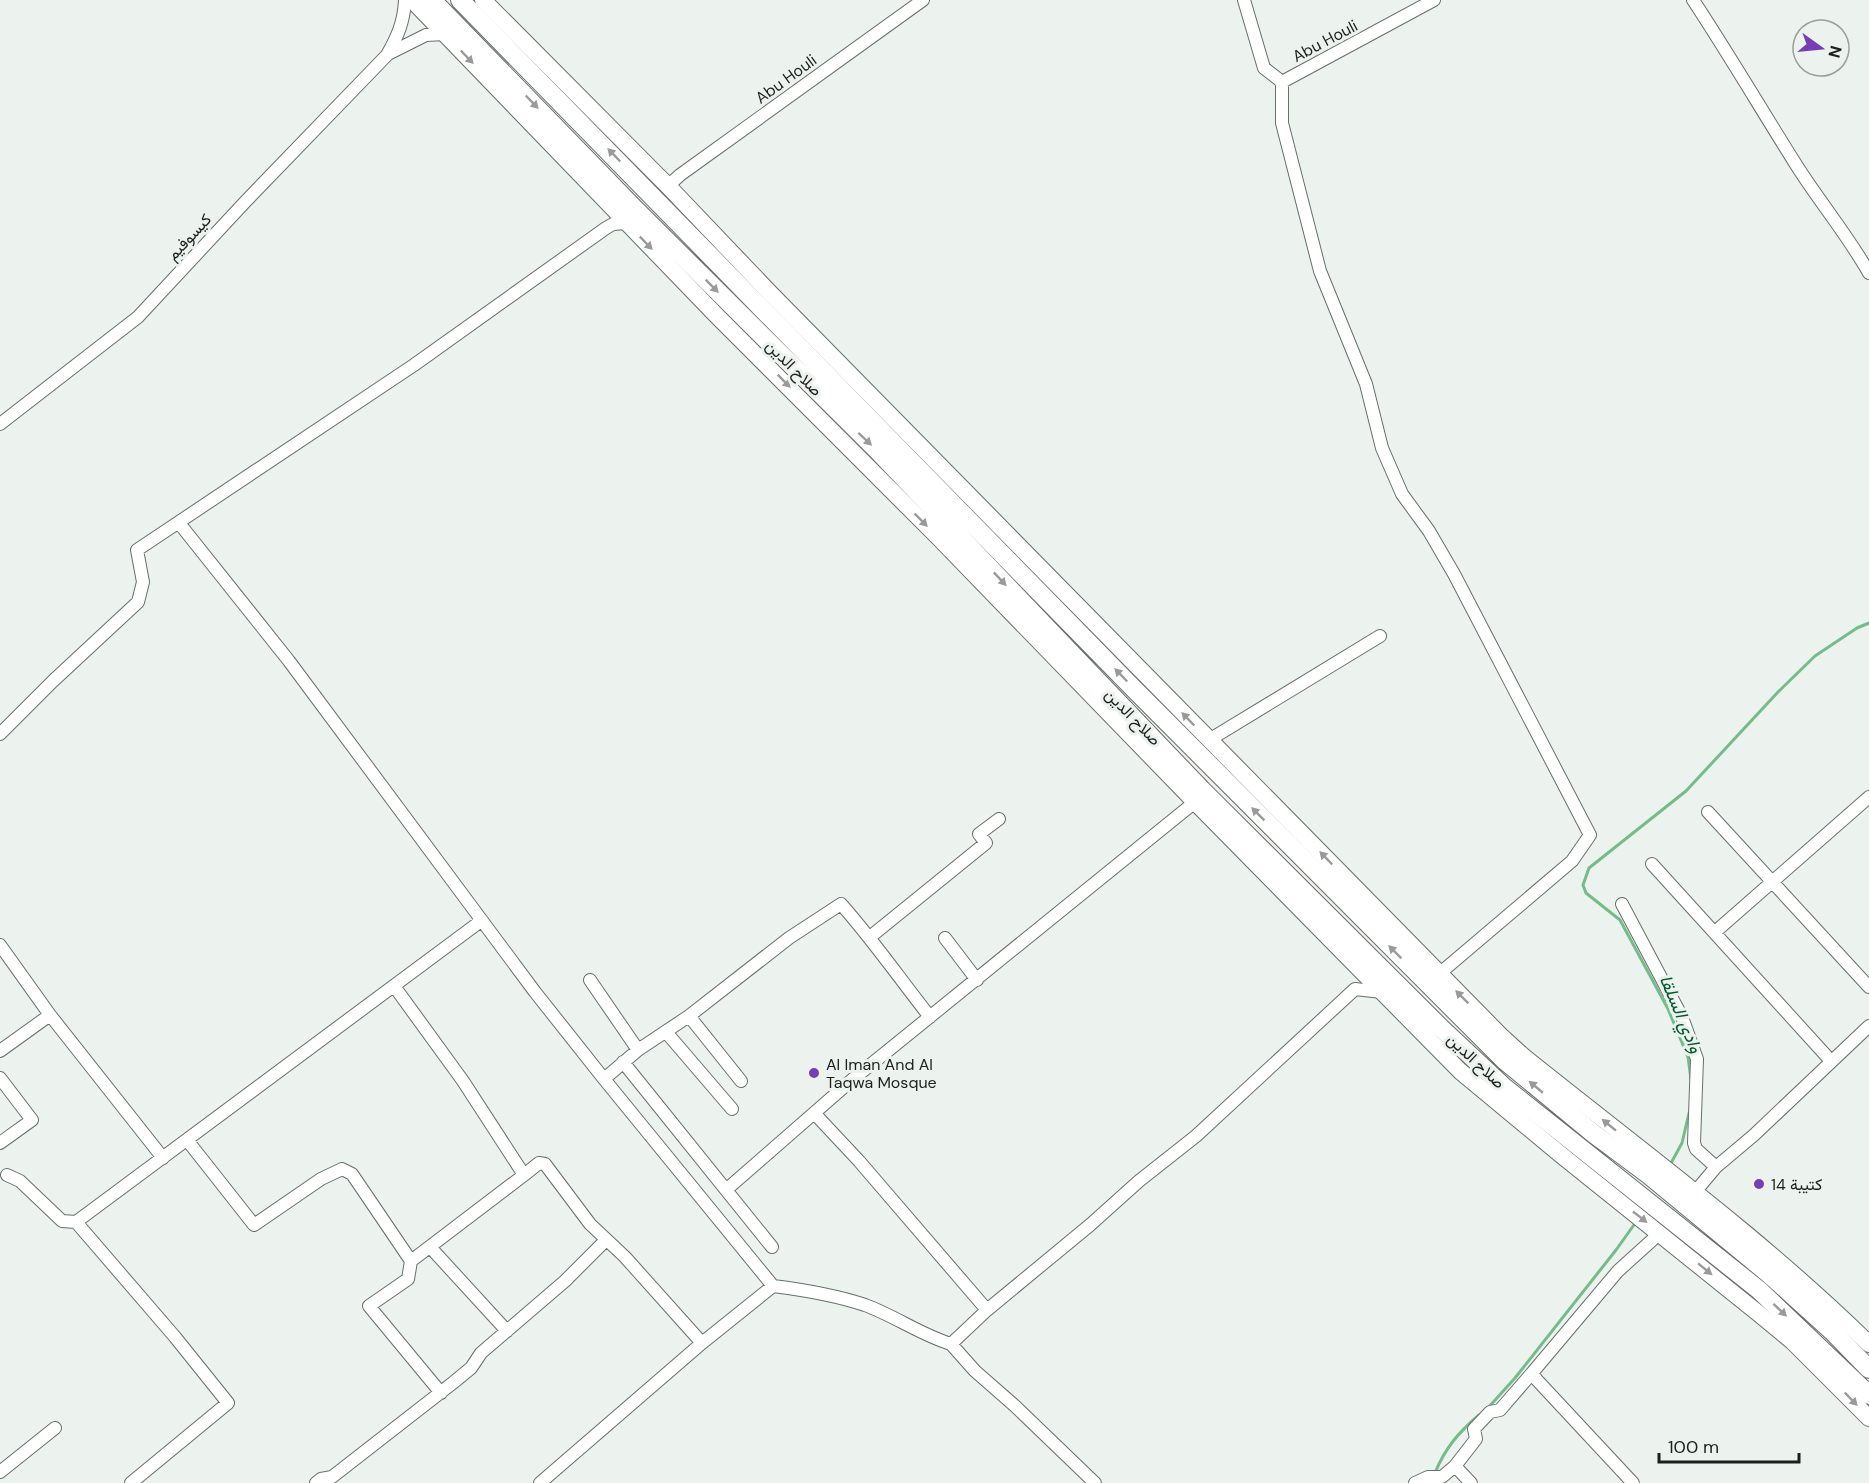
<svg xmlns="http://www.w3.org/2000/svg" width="1869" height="1483" viewBox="0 0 1869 1483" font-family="'DM Sans',Vazirmatn,sans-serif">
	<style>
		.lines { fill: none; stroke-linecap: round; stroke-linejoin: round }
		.stream { stroke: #74bd88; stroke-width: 3 }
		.minor-casing { stroke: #686e69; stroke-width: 14 }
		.major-casing { stroke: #686e69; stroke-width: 18 }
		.highway-casing { stroke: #686e69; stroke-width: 20 }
		.minor { stroke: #fff; stroke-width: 12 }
		.major { stroke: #fff; stroke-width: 16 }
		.highway { stroke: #fff; stroke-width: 18 }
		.oneway { fill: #999a99 }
		.poi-dot { fill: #763db4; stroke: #ecf3ee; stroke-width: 2 }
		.labels { text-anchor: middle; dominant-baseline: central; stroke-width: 6; stroke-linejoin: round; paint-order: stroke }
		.street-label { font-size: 16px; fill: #1c1f1d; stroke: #ecf3ee }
		.poi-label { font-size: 16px; fill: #1c1f1d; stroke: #ecf3ee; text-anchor: start }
		.water-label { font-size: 18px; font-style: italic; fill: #015b2c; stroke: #ecf3ee }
	</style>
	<rect width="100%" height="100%" fill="#ecf3ee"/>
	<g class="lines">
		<path class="stream" d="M 1691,1079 L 1688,1057 L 1668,1009 L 1620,920 L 1586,893 L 1583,885 L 1589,868 L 1686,791 L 1778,692 L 1815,656 L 1857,628 L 1869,623
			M 1670,1165 L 1682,1143 L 1689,1113
			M 1487,1409 L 1515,1378 L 1616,1250 L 1636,1222
			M 1435,1473 C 1445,1448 1459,1432 1479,1415"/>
		<g class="minor-casing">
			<path id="minor" d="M 1244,0 L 1264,68 L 1282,82 L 1434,0
				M 1693,0 C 1728,53 1761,109 1795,163 C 1818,200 1847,234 1869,273
				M 388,54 L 426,35 L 445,34
				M 1282,82 L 1282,123 L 1320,271 L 1366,384 L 1382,448 L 1402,494 L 1429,531 L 1454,574 L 1590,835 L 1572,861 L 1439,974
				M 668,186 L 680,175 L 923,0
				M 0,424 L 138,317 L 245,202 L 387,55 C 398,36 404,21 405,0
				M 179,523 L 289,661 L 535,992 L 604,1079 L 773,1286
				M 0,734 L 53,681 L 138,602 L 143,582 L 137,550 L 414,365 L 606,228 L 613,224 L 627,223
				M 1209,740 L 1380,636
				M 1708,812 L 1869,987
				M 1652,864 L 1831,1061
				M 1622,904 L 1682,1017 L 1697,1059 L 1694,1143 L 1696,1149 L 1716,1167
				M 1715,932 L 1869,797
				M 870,937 L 986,843 L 979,834 L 999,819
				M 945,938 L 977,980
				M 0,945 L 50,1015 L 163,1158
				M 590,980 L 638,1050
				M 394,986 L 463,1081 L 524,1175 L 539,1163 L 545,1164 L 590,1224 L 625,1257 L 702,1343
				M 689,1016 L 741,1081
				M 666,1032 L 732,1109
				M 0,1051 L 50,1015
				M 623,1062 L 772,1247
				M 0,1078 L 32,1120 L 0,1143
				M 604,1079 L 638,1050 L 689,1016 L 789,938 L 841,904 C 873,940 900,979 930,1017
				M 815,1114 L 859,1161 L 987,1310
				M 187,1140 L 254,1225 L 321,1179 L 342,1169 L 352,1174 L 411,1261
				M 7,1175 L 20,1181 L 62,1221 L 76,1222 L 481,921
				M 727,1189 L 853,1079 L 1195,802
				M 1695,1192 L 1716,1167 L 1754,1135 L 1869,1026
				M 76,1222 L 175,1337 L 228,1403 L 131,1483
				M 430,1247 L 507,1331
				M 951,1344 L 975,1371 L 1015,1406 L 1095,1483
				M 441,1393 L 369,1306 L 408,1279 L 411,1261 L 524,1175
				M 1455,1466 L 1471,1483
				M 0,1472 L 55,1428
				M 316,1483 L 321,1479 L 332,1477 L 454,1382 L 471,1368 L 481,1353 L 565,1281 L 606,1240
				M 540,1483 L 702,1343 L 773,1286 C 805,1290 835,1295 865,1305 C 895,1316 921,1335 951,1344 L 987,1310 L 1090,1225 L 1139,1181 L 1196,1136 L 1355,989 L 1382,992
				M 1415,1483 L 1428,1477 L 1442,1477 L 1455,1466 L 1476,1439 L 1474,1429 L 1490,1412 L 1500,1410 L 1532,1373
				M 1633,1483 L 1537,1380 L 1532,1373 L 1618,1271 L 1660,1233"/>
		</g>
		<g class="major-casing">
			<path id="major" d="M 412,0 L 717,316 L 940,539 L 1195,802 L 1460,1071 L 1560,1154 L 1758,1313 L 1792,1341 L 1869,1418
				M 483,0 L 668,186 L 770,293 L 1502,1037 L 1523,1056 C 1640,1150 1762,1239 1869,1344"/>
		</g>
		<g class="highway-casing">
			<path id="highway" d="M 432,0 L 633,207 L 876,449 L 1202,790 L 1441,1028 L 1504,1087 L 1759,1290 L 1869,1395
				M 460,0 L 1135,690 L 1504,1060 L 1594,1134 L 1649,1175 L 1769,1274 L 1832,1331 L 1869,1369"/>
		</g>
		<use href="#minor" class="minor"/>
		<use href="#major" class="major"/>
		<use href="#highway" class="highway"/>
	</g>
	<defs><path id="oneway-solid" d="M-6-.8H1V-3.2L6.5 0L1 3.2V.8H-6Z" transform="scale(1.5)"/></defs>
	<g class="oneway">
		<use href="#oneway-solid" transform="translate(467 57) rotate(46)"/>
		<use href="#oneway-solid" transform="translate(532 102) rotate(46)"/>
		<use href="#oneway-solid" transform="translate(614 155) rotate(-134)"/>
		<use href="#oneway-solid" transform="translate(646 243) rotate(46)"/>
		<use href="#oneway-solid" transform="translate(712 286) rotate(45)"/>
		<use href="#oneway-solid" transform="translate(784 381) rotate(45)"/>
		<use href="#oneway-solid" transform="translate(865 439) rotate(43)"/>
		<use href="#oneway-solid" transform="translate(921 520) rotate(45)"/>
		<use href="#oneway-solid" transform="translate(1000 579) rotate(47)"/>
		<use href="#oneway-solid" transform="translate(1121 675) rotate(-134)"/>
		<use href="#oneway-solid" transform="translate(1188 719) rotate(-134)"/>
		<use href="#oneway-solid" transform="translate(1258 814) rotate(-135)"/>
		<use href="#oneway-solid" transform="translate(1326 858) rotate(-134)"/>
		<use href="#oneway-solid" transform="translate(1395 952) rotate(-135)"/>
		<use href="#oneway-solid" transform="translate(1462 997) rotate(-135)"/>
		<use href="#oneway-solid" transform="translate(1536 1087) rotate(-140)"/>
		<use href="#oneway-solid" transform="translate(1609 1125) rotate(-141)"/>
		<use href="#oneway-solid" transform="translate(1640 1217) rotate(38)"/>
		<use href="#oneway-solid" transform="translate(1705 1269) rotate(39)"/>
		<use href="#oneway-solid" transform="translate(1780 1310) rotate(43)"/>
		<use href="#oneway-solid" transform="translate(1851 1399) rotate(46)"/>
	</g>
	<g class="poi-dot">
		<circle cx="814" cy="1073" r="6"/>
		<circle cx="1759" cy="1184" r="6"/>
	</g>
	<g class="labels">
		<g class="street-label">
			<text transform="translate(1325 41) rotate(-28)">Abu Houli</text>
			<text transform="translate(786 79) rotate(-36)">Abu Houli</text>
			<text transform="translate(189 237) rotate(-47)">كيسوفيم</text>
			<text transform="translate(794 368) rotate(45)">صلاح الدين</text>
			<text transform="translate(1133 717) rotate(46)">صلاح الدين</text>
			<text transform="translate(1476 1061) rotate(43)">صلاح الدين</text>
		</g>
		<g class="poi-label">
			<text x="826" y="1064">Al Iman And Al<tspan x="826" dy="18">Taqwa Mosque</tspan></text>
			<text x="1771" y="1184">كتيبة 14</text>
		</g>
		<g class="water-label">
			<text transform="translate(1681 1014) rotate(67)">وادي السلقا</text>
		</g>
	</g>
	<g transform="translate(1821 48) rotate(105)"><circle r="28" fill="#ecf3ee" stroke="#999e9a" stroke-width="1.5"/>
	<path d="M0-4.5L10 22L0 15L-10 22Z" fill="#763db4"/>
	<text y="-9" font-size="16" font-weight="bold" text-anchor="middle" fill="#1c1f1d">N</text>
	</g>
	<path d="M1659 1453v9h140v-9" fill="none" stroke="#1c1f1d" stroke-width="3"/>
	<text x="1668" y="1453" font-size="18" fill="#1c1f1d" stroke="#ecf3ee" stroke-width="4.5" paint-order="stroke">100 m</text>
</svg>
